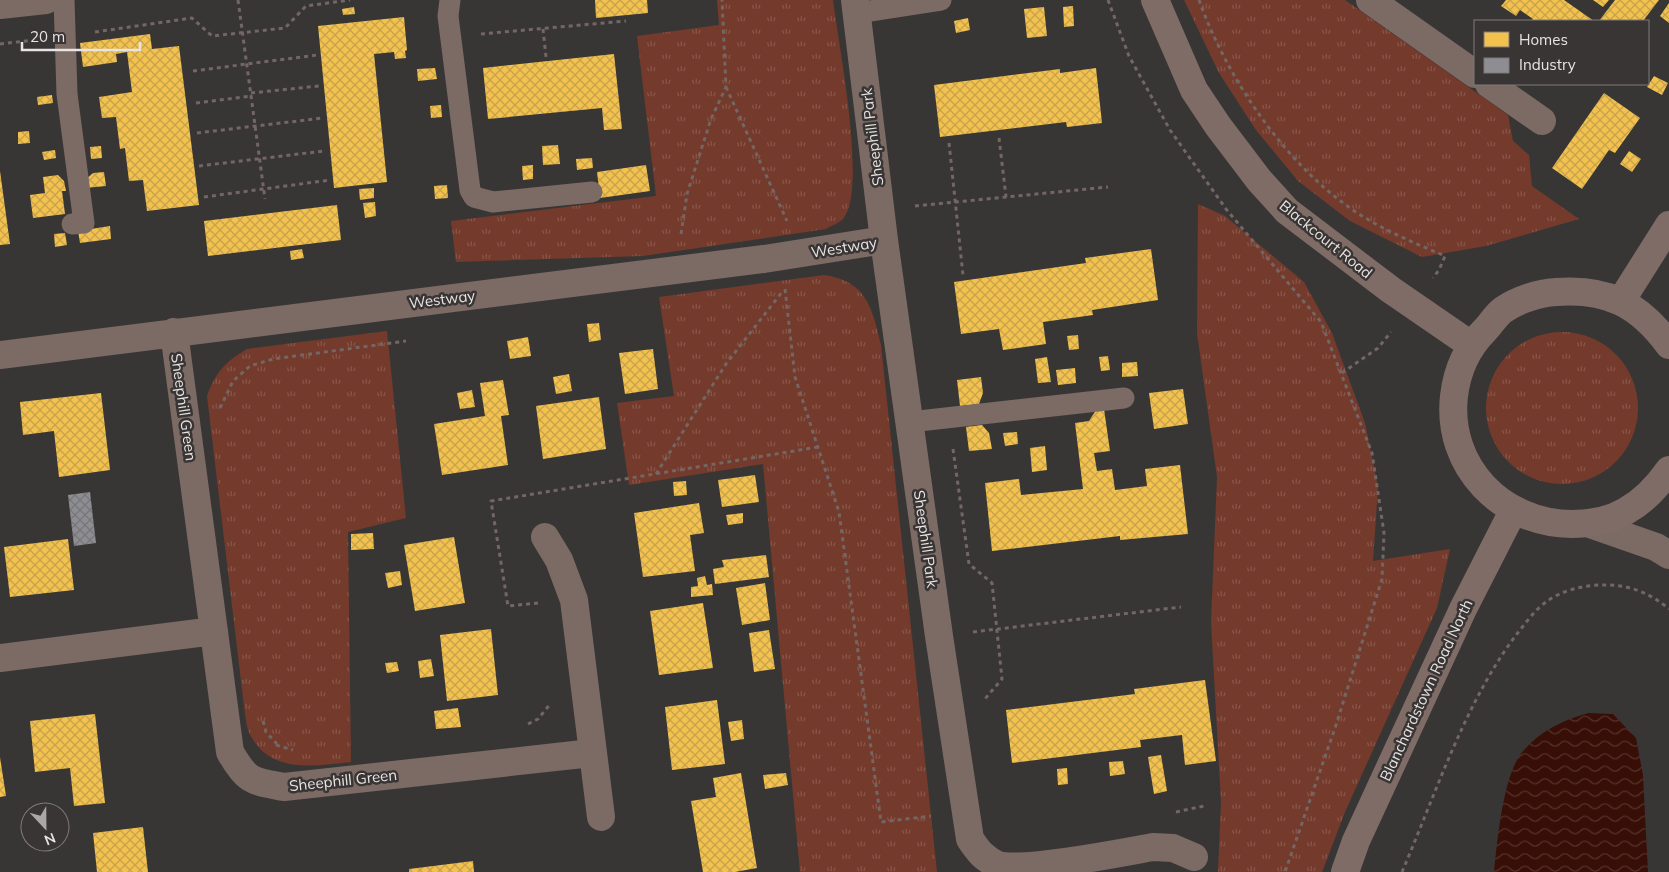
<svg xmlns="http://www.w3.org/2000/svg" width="1669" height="872" viewBox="0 0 1669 872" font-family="Mulish,sans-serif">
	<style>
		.grass { fill: url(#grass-tufts) }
		.water { fill: url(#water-waves) }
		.homes { fill: url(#homes-cross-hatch) }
		.industry { fill: url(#industry-cross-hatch) }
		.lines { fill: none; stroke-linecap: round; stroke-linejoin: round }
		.path { stroke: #736664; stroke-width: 3; stroke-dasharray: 4 4; stroke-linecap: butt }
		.lane { stroke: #7c6a65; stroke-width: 21 }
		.street { stroke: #7c6a65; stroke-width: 28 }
		.secondary { stroke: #7f6c66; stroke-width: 28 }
		.labels { text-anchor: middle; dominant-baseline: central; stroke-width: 5; stroke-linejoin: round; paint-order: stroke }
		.street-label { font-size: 15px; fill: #e7e4e3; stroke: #393534 }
	</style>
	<defs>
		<pattern id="grass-tufts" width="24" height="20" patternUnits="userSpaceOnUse" patternTransform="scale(1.25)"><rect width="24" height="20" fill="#743a2b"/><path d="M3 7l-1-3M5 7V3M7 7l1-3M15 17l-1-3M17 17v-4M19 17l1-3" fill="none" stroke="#88564a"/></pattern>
		<pattern id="water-waves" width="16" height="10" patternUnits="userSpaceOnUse" patternTransform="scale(1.25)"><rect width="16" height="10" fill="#380f07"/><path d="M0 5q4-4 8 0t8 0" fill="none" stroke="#55322b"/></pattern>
		<pattern id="homes-cross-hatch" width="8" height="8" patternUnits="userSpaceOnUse" patternTransform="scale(1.25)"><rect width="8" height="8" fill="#f2c14e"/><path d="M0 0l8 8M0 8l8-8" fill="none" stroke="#c7a24c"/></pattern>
		<pattern id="industry-cross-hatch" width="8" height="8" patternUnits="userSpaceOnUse" patternTransform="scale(1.25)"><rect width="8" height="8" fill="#8d8d92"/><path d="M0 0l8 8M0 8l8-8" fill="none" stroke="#77777b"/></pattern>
	</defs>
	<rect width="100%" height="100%" fill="#383635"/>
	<path class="grass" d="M 717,0 L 833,0 C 838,42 868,190 843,219 C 839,223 831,226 826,229 L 643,256 L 456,262 L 451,221 L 656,196 L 637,36 L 719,25 Z
		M 1184,0 L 1345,0 L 1508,115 L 1513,141 L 1529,155 L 1532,186 L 1579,219 L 1486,246 L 1422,257 L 1350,221 L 1298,181 L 1256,130 L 1219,73 Z
		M 1198,204 L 1225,216 L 1304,282 L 1332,333 L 1365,423 L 1378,487 L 1373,561 L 1450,549 L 1437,608 L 1345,812 L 1322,872 L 1218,872 L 1221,802 L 1211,622 L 1217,477 L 1197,333 Z
		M 824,275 C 867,281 872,308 881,345 L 937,872 L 800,872 L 763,464 L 629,485 L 617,403 L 674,396 L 659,297 Z
		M 387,331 L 406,518 L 348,532 L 351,762 C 313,766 267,775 248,730 C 246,723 245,714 244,706 L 207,396 C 216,372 225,362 247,349 Z
		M1486 408a76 76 0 1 1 152 0a76 76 0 1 1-152 0Z"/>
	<path class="water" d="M 1588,713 L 1613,714 L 1636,738 L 1643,775 L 1648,872 L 1494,872 C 1497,842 1503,779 1520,755 C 1536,733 1563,720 1588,713 Z"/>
	<path class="homes" d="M 595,0 L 647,0 L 648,13 L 596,18 Z
		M 1506,0 L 1564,0 L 1594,21 L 1531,21 L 1533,19 L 1520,10 L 1516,16 L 1501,6 Z
		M 1593,0 L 1609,0 L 1603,7 Z
		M 1615,0 L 1659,0 L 1643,21 L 1599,21 Z
		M 1669,3 L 1669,23 L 1660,16 Z
		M 1073,6 L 1074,26 L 1064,27 L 1063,7 Z
		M 354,7 L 355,14 L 343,15 L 342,9 Z
		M 1044,7 L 1047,36 L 1027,38 L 1024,9 Z
		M 404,17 L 407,50 L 405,51 L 406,58 L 395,59 L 394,52 L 374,54 L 387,182 L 334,188 L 318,26 Z
		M 968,18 L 970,30 L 956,33 L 954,21 Z
		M 150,34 L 152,49 L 179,46 L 199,205 L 147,211 L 143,180 L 129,181 L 125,148 L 120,149 L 116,117 L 102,118 L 99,97 L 132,92 L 127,52 L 116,54 L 117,62 L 83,67 L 80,43 Z
		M 614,54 L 622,129 L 604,130 L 602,108 L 488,119 L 483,68 Z
		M 435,68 L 437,79 L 418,81 L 417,69 Z
		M 1096,68 L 1102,123 L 1067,127 L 1066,122 L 940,137 L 934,85 L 1060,69 L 1060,73 Z
		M 1654,76 L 1668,83 L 1662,95 L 1647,87 Z
		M 1604,93 L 1640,118 L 1615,153 L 1609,150 L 1582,189 L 1552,168 Z
		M 52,95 L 53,103 L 38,105 L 37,97 Z
		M 441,105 L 442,117 L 431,118 L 430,106 Z
		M 29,131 L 30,143 L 18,144 L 18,132 Z
		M 558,145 L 560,164 L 543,165 L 542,146 Z
		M 101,146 L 102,158 L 91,159 L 90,147 Z
		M 55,150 L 56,158 L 44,160 L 42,152 Z
		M 1629,151 L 1641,159 L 1632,172 L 1620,164 Z
		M 592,158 L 593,168 L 577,170 L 576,159 Z
		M 533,165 L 533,179 L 523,180 L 522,166 Z
		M 646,165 L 650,191 L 600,198 L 597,172 Z
		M 0,171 L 10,244 L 0,245 Z
		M 104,172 L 106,186 L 85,188 L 84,181 L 93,173 Z
		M 58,175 L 64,181 L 66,191 L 62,191 L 65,214 L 33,218 L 30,195 L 45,193 L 43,177 Z
		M 447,185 L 448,198 L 435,199 L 434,186 Z
		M 374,188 L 374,198 L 360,200 L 359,189 Z
		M 375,202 L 376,216 L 365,218 L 363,203 Z
		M 337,205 L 341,240 L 208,256 L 204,221 Z
		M 110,226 L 111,239 L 80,243 L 78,231 Z
		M 65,233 L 67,245 L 55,247 L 54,234 Z
		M 302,249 L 304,258 L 291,260 L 290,251 Z
		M 1151,249 L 1158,300 L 1092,310 L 1093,315 L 1043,322 L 1046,344 L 1003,350 L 999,329 L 961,334 L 954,282 L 1086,263 L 1085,258 Z
		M 599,323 L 601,340 L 589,342 L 587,324 Z
		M 1078,335 L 1079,349 L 1069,350 L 1067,336 Z
		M 528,337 L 531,356 L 510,359 L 507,341 Z
		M 653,349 L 658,389 L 625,394 L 619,353 Z
		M 1108,356 L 1110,370 L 1101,371 L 1099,357 Z
		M 1047,357 L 1051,382 L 1038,383 L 1035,359 Z
		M 1137,362 L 1138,376 L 1122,377 L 1122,363 Z
		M 1075,368 L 1076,383 L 1058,385 L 1056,370 Z
		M 569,374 L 572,391 L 556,394 L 553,377 Z
		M 981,377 L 983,393 L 979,404 L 960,406 L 957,380 Z
		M 503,380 L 509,415 L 501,416 L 508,465 L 442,475 L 434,424 L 485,416 L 480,383 Z
		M 1183,389 L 1188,424 L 1154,429 L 1149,393 Z
		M 472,390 L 475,407 L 460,409 L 457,393 Z
		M 101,393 L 110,470 L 59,477 L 54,431 L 23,435 L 20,402 Z
		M 599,397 L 606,449 L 543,459 L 536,406 Z
		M 1104,409 L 1110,451 L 1094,453 L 1097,471 L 1112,469 L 1115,490 L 1147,486 L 1145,469 L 1180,465 L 1188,534 L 1120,540 L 1120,536 L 992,551 L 985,483 L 1019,479 L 1021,495 L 1083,489 L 1075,423 L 1089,421 L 1096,410 Z
		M 982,425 L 989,433 L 992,449 L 969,451 L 966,427 Z
		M 1017,432 L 1018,444 L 1005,446 L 1003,433 Z
		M 1045,446 L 1047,470 L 1032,472 L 1030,448 Z
		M 755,475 L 759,502 L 722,507 L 718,480 Z
		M 686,481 L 687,495 L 674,496 L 673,482 Z
		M 699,503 L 704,533 L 690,535 L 695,571 L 643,577 L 634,513 Z
		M 743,513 L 743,523 L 728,525 L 726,515 Z
		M 373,533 L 374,549 L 351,550 L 351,534 Z
		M 454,537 L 465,603 L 415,611 L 404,545 Z
		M 68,539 L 74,590 L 10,597 L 4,547 Z
		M 766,555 L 769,577 L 715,584 L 713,569 L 724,567 L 722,560 Z
		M 400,571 L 402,585 L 388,588 L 385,573 Z
		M 705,576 L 707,585 L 712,584 L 713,595 L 691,597 L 691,587 L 698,586 L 697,578 Z
		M 765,583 L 770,620 L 742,625 L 736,588 Z
		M 703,603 L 713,668 L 659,675 L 650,611 Z
		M 491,629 L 498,695 L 447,701 L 440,635 Z
		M 769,630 L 775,669 L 754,672 L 749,633 Z
		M 431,659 L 434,676 L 420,678 L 418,661 Z
		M 397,662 L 399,671 L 387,673 L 385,663 Z
		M 1205,680 L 1216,761 L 1185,765 L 1182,735 L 1140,740 L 1141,747 L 1012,763 L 1006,710 L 1135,694 L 1134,689 Z
		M 717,700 L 725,764 L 672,770 L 665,707 Z
		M 458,708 L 461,727 L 436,729 L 434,711 Z
		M 95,714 L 105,803 L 74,806 L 70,768 L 35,772 L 30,721 Z
		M 742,720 L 744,739 L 731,741 L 728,722 Z
		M 1161,755 L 1167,791 L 1154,794 L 1148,757 Z
		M 0,757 L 6,796 L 0,797 Z
		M 1123,761 L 1125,774 L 1110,776 L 1109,762 Z
		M 1067,768 L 1068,784 L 1058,785 L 1057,769 Z
		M 741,773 L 757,868 L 735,872 L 703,872 L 691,801 L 716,797 L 713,778 Z
		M 786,773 L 788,785 L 765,789 L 763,775 Z
		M 143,827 L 148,872 L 97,872 L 93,833 Z
		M 473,861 L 474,872 L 409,872 L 409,869 Z"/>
	<path class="industry" d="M 90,492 L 96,543 L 74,546 L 68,495 Z"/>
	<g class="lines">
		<path class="path" d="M 238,0 L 265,199
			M 1108,0 L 1129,56 L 1170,130 L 1226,209 L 1321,322 L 1372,453 L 1384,533 L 1382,579 L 1336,725 L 1285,872
			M 1199,0 C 1228,81 1289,170 1362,216 C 1388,232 1417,244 1445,256 L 1439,270 L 1433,278
			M 543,29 L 546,57
			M 95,32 L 192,18 L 212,36 L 285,28 L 306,6 L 350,0
			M 481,34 L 626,21
			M 0,44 L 34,40
			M 193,71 L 317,55
			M 726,87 L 787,221
			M 251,93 L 319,86
			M 196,103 L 252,96
			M 197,133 L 323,118
			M 999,138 L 1006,197
			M 949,143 L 963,275
			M 199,166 L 324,151
			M 204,197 L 330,180
			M 915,206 L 1108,187
			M 681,234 L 687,194 L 711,119 L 726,87 L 722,0
			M 785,289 L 795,377 L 839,512 L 881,822 L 931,816
			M 1342,373 L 1378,348 L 1391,332
			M 220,408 L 233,381 L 250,366 L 273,359 L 406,341
			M 953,449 L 969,564 L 992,583 L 1002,679 L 984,700
			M 656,474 L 726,364 L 782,292
			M 538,603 L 508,606 L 491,501 L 818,447
			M 973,632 L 1181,607
			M 263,721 L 266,732 L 277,744
			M 528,724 L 538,719 L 551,703
			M 276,745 L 293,750
			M 1176,812 L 1204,806
			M 1402,872 C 1436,793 1467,697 1520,630 C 1528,620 1536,609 1546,602 C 1562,590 1584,585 1603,585 C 1628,584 1650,593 1669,609"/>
		<path class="lane" d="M 64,0 L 67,94 L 84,223 L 72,224
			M 450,0 L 448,16 L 470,190 L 474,197 L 493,202 L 592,192
			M 857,13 L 941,0
			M 910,422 L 1124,398"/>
		<path class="street" d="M 855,0 L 884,240 L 939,636 L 970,839 C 978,851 984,859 998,865 C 1026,872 1119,853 1153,847 L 1173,848 L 1194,857
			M 1370,0 L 1475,74
			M 0,5 L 46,0
			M 1489,84 L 1542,121
			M 174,332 L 230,752 C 247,782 252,781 284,787 L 592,753
			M 0,355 L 764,259 L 884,240
			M 1590,524 L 1656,547 L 1669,555
			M 545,537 L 559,560 L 574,600 L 601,817
			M 0,658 L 214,631"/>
		<path class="secondary" d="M 1155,0 L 1194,90 L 1218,126 L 1259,180 L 1287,211 L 1391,290 L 1471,345
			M 1621,301 L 1669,225
			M 1669,345 C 1639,304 1607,288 1556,292 C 1539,293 1517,300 1503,310 C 1496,315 1491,324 1485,330 C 1466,349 1457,370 1454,396 C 1446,467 1502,523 1571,524 C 1589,524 1609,521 1626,511 C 1644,501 1657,487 1669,470
			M 1345,872 L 1356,841 L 1463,609 L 1513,511"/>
	</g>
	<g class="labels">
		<g class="street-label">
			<text transform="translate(872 137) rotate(-97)">Sheephill Park</text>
			<text transform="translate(1326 239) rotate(39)">Blackcourt Road</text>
			<text transform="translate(844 247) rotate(-9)">Westway</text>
			<text transform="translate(442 299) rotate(-7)">Westway</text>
			<text transform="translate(184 407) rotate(82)">Sheephill Green</text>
			<text transform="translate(926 539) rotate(82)">Sheephill Park</text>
			<text transform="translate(1426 690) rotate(-65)">Blanchardstown Road North</text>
			<text transform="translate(343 780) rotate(-6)">Sheephill Green</text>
		</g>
	</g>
	<rect x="1474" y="20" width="175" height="65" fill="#393534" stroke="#7f7b7a"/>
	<rect x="1484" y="32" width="25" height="15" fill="#f2c14e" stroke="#7f7b7a"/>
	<text x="1519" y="45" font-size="15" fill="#e7e4e3">Homes</text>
	<rect x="1484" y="58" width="25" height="15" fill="#8d8d92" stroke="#7f7b7a"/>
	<text x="1519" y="70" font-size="15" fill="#e7e4e3">Industry</text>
	<g transform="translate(45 827) rotate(158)"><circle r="24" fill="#393534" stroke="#7f7b7a"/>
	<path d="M0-4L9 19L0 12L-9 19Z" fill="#aaa7a6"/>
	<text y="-8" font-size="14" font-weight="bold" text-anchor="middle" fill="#e7e4e3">N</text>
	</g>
	<path d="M22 42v8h118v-8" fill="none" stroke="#e7e4e3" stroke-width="2.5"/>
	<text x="30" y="42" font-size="15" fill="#e7e4e3" stroke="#393534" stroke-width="4" paint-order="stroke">20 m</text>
</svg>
